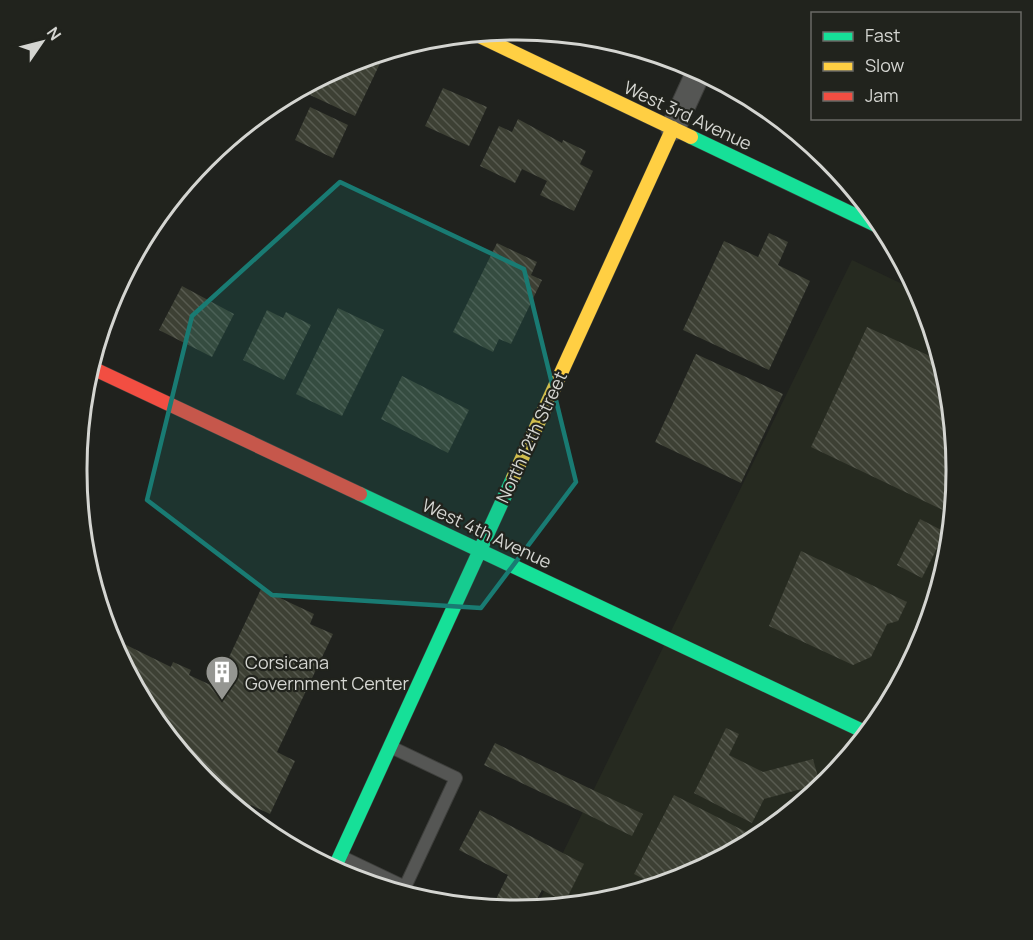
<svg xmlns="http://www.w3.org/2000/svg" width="1033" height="940" viewBox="0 0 1033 940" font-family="Manrope,sans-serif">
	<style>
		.built { fill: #262a20 }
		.building { fill: url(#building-back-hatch) }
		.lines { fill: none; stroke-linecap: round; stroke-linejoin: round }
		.lane-casing { stroke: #3e3f3c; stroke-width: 14 }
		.street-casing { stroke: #3e3f3c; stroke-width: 26 }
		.fast-casing { stroke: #3e3f3c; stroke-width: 15 }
		.slow-casing { stroke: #3e3f3c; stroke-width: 15 }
		.jam-casing { stroke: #3e3f3c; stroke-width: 15 }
		.lane { stroke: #555654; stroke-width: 12 }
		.street { stroke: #555654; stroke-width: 24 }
		.fast { stroke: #16e098; stroke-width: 14 }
		.slow { stroke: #ffcf43; stroke-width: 14 }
		.jam { stroke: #f24e42; stroke-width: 14 }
		.marked { fill: #197b73; fill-opacity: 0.2; stroke: #197b73; stroke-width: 4.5; stroke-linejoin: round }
		.labels { text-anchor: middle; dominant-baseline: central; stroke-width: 4.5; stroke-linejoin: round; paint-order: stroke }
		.street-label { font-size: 18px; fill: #d4d5d1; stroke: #21231d }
		.poi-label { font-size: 18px; fill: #d4d5d1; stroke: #21231d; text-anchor: start }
		.rim { fill: none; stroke: #d4d5d1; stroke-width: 3 }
	</style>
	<defs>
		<pattern id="building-back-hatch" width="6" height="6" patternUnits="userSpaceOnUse" patternTransform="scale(1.5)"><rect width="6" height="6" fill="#3d4034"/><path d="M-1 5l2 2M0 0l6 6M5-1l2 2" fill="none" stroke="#585b50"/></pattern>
	</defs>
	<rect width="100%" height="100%" fill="#20221e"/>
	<path class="built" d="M 852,260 L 917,291 L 948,384 L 956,470 L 948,556 L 923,639 L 882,715 L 827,781 L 761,836 L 685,877 L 602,902 L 536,908 Z"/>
	<path class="building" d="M 378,54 L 383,57 L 355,116 L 310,95 L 317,80 L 348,63 Z
		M 443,88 L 487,107 L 469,146 L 425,126 Z
		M 310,107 L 348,125 L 333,158 L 295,140 Z
		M 518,119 L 562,143 L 563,140 L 586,151 L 580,164 L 593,171 L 574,211 L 540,195 L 547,181 L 522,169 L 515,183 L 480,166 L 499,126 L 512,132 Z
		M 769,233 L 788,242 L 778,265 L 810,281 L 769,370 L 683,330 L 724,241 L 758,257 Z
		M 497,243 L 537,262 L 531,275 L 542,280 L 511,344 L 499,339 L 493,352 L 453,332 Z
		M 182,286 L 234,314 L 212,357 L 159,330 Z
		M 338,308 L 384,330 L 342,416 L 296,394 Z
		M 267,310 L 283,318 L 286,312 L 311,325 L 284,380 L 243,360 Z
		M 867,327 L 932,357 L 937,346 L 948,384 L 956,470 L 954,497 L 947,512 L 811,447 Z
		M 696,354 L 783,394 L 741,483 L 655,442 Z
		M 402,376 L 469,410 L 448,453 L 381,419 Z
		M 920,519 L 945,532 L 922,578 L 897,565 Z
		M 801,551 L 907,602 L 898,621 L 887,624 L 871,657 L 853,665 L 769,626 Z
		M 261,589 L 314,614 L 310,624 L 333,634 L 277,752 L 295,761 L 270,814 L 251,805 L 247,815 L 205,781 L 150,714 L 110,637 L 171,667 L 173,662 L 191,670 L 189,675 L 215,687 Z
		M 726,728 L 739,734 L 729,755 L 763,772 L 813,759 L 820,784 L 764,799 L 752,823 L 694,793 Z
		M 495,743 L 643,814 L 632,836 L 484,765 Z
		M 674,795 L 758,838 L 685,877 L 656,885 L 634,874 Z
		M 480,810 L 584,864 L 565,902 L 542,890 L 532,908 L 492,907 L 508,875 L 459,850 Z"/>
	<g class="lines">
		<g class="lane-casing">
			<path id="lane" d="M 340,856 L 405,887 L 456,778 L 391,747"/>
		</g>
		<g class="street-casing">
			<path id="street" d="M 673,128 L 699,71"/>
		</g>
		<g class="fast-casing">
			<path id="fast" d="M 691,137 L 884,229
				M 360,494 L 867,733
				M 334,869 L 513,478"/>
		</g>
		<g class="slow-casing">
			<path id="slow" d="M 475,34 L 691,137
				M 513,478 L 673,128"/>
		</g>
		<g class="jam-casing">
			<path id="jam" d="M 90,367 L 360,494"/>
		</g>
		<use href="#lane" class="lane"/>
		<use href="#street" class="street"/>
		<use href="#fast" class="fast"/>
		<use href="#slow" class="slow"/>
		<use href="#jam" class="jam"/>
	</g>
	<path class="marked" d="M 340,182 L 524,269 L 576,482 L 481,608 L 272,595 L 147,500 L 192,316 Z"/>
	<defs>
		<g id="building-pin" transform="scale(1.725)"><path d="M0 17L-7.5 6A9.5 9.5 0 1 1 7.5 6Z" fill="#959692" stroke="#21231d"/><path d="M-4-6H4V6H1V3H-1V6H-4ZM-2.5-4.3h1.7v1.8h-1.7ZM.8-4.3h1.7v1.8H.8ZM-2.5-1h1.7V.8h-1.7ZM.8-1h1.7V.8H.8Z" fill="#fff"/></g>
	</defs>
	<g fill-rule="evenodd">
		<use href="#building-pin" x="222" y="672"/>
	</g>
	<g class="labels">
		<g class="street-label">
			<text transform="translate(688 115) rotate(25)">West 3rd Avenue</text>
			<text transform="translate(531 437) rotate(-65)">North 12th Street</text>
			<text transform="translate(487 533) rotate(25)">West 4th Avenue</text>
		</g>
		<g class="poi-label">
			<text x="245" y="662">Corsicana<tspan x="245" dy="21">Government Center</tspan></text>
		</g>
	</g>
	<path d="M0 0H1033V940H0ZM516 40H517A429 429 0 0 1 946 469V471A429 429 0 0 1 517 900H516A429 429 0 0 1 87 471V469A429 429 0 0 1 516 40Z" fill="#21231d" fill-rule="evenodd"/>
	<path class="rim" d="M516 40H517A429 429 0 0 1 946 469V471A429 429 0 0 1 517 900H516A429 429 0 0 1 87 471V469A429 429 0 0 1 516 40Z"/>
	<rect x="811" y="12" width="210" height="108" fill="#21231d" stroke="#696a65" stroke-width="1.5"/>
	<rect x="823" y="32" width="30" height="9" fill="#16e098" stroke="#696a65" stroke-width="1.5"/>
	<text x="865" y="42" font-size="18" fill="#d4d5d1">Fast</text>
	<rect x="823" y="62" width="30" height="9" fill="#ffcf43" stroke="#696a65" stroke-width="1.5"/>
	<text x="865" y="72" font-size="18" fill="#d4d5d1">Slow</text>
	<rect x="823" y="92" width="30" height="9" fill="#f24e42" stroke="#696a65" stroke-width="1.5"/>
	<text x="865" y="102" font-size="18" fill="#d4d5d1">Jam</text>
	<g transform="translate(42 42) rotate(55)" stroke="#21231d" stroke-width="4.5" paint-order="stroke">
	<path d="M0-4.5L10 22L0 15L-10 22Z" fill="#d4d5d1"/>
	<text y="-9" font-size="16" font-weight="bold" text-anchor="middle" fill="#d4d5d1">N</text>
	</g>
</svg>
